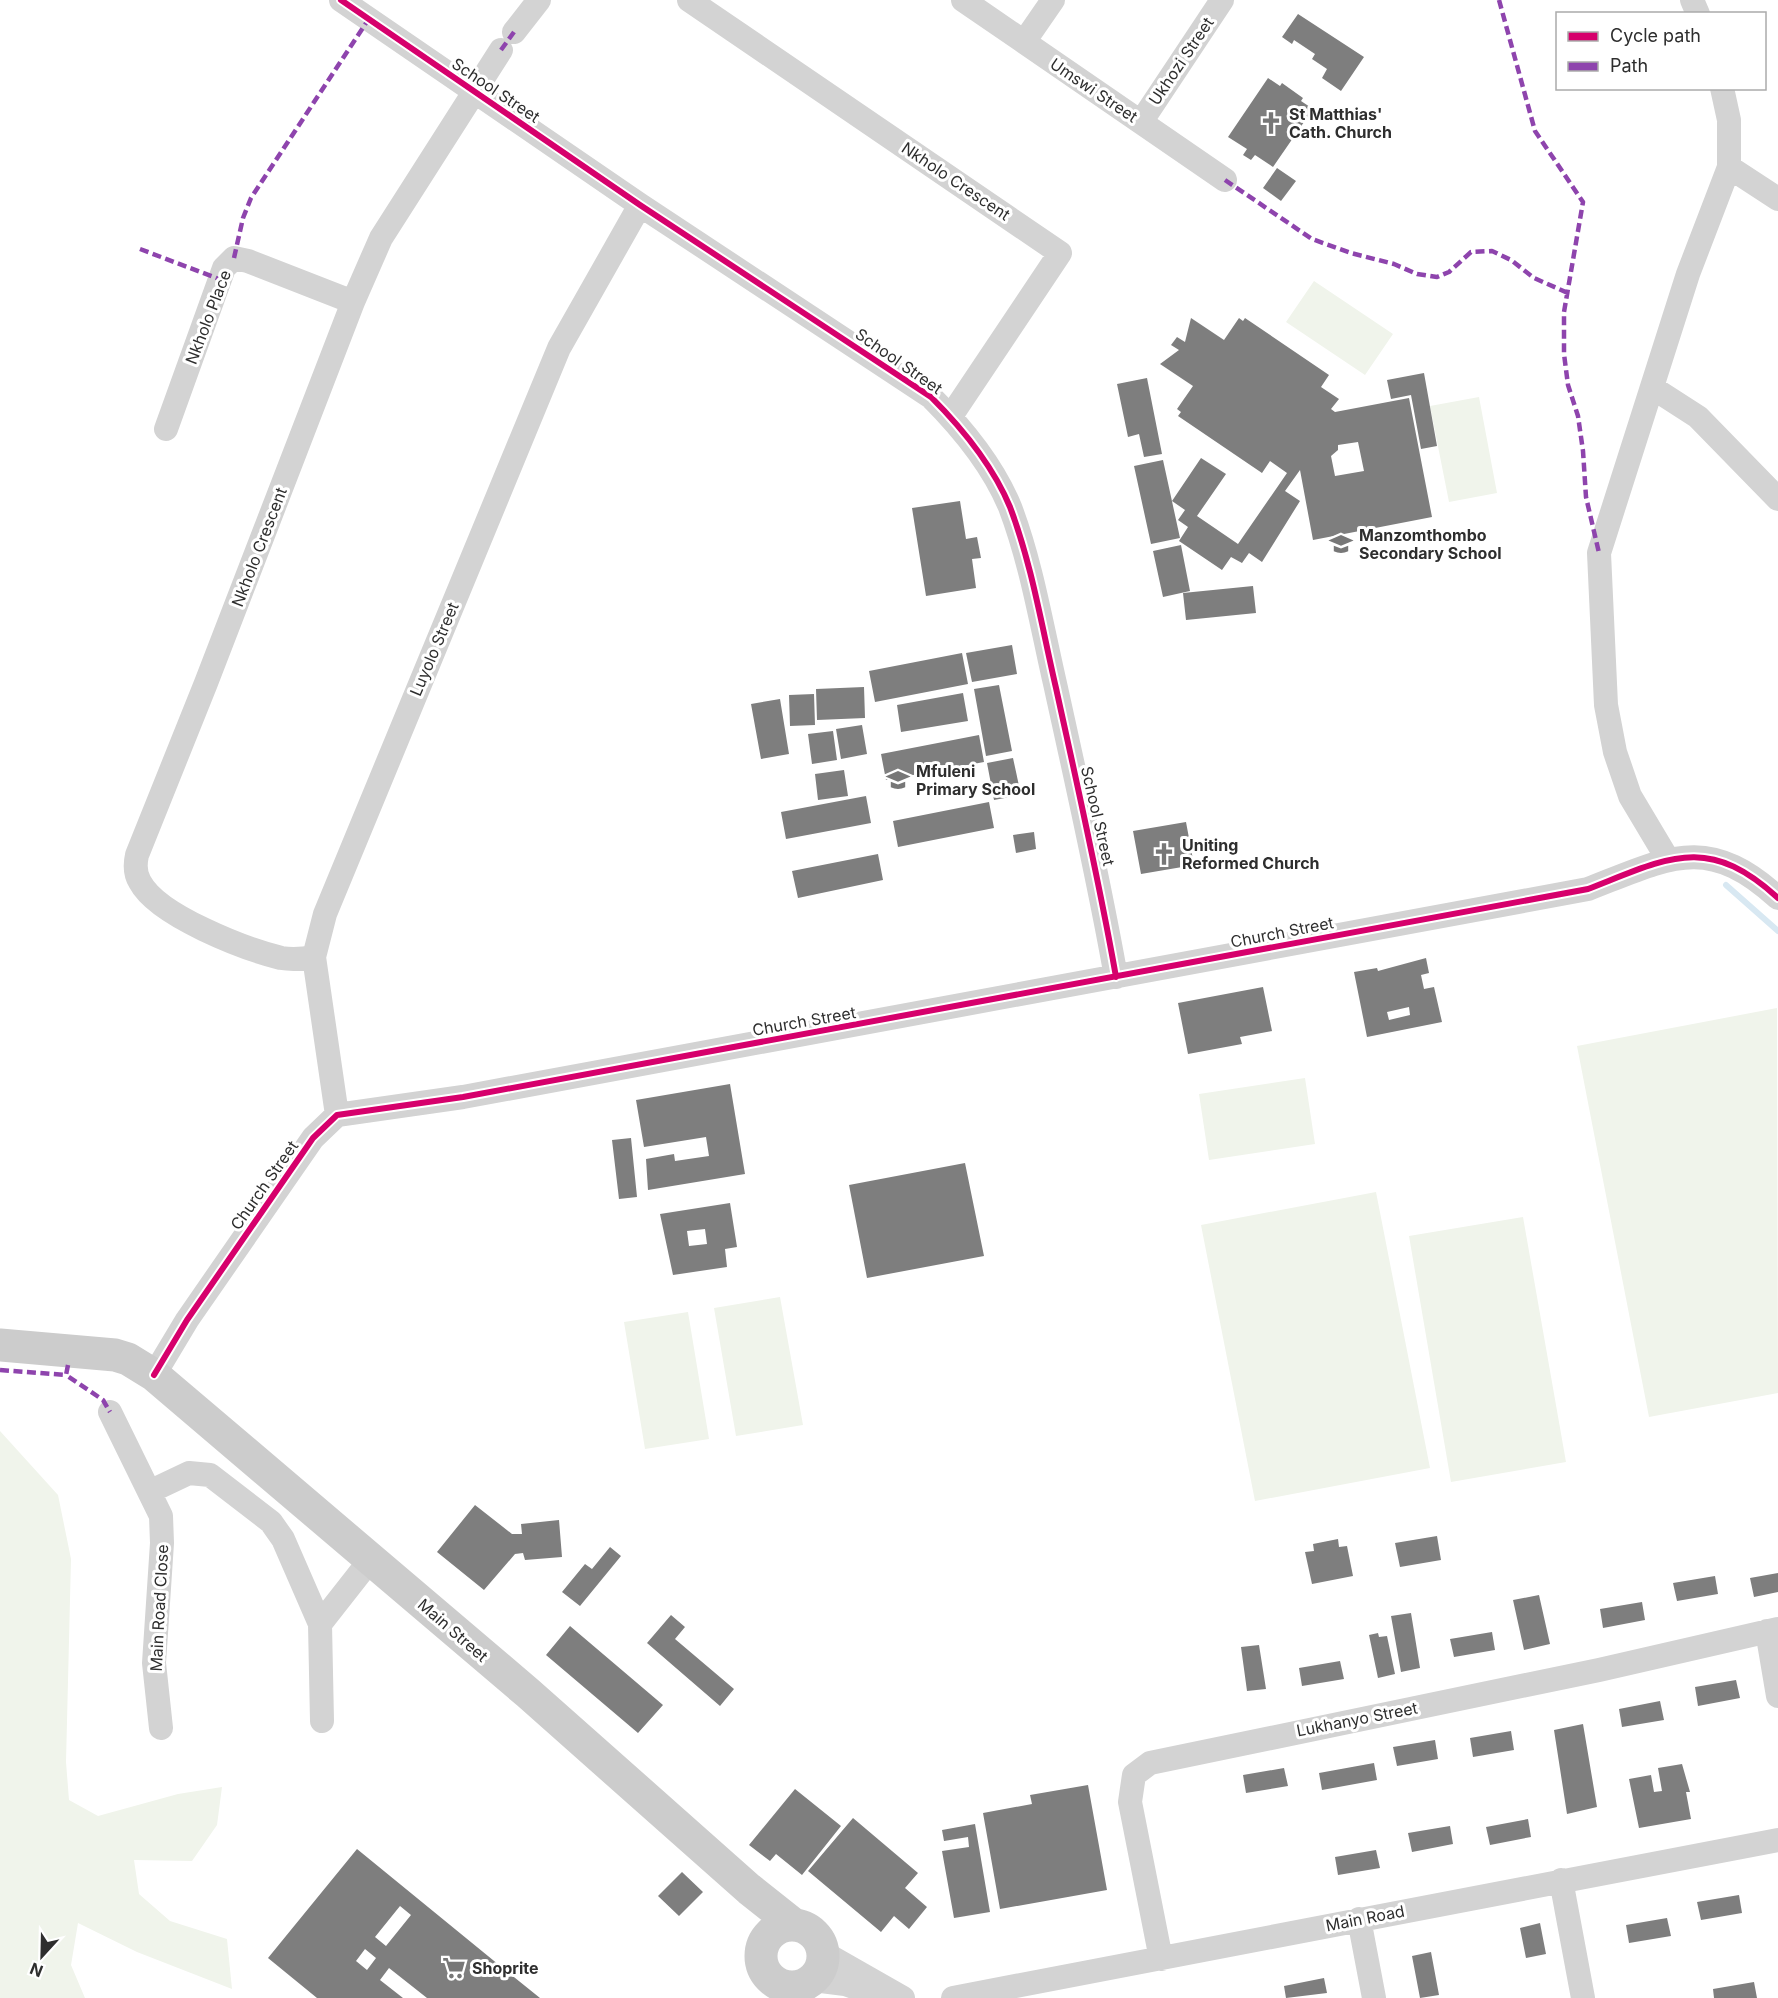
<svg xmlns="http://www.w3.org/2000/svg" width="1778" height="1998" viewBox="0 0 1778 1998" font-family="Inter,sans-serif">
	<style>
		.green { fill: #f0f4eb }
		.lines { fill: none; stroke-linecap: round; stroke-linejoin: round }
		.stream { stroke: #d8e8f2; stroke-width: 6 }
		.building { fill: #7e7e7e; fill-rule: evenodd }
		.street { stroke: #d3d3d3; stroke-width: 24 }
		.secondary { stroke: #ccc; stroke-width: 33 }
		.quiet { stroke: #8e44ad; stroke-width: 4.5; stroke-dasharray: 9 4.5; stroke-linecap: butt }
		.cycleway-casing { stroke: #fff; stroke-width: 10 }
		.cycleway { stroke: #d6006c; stroke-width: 6 }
		.labels { text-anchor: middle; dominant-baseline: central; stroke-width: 6; stroke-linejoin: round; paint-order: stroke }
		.street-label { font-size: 16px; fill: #2e2e2e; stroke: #fff }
		.poi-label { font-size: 16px; font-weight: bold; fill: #2e2e2e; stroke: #fff; text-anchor: start }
	</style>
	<rect width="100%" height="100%" fill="#fff"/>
	<path class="green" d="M 1314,281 L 1393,334 L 1365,375 L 1286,322 Z
		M 1479,397 L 1497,493 L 1449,502 L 1430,406 Z
		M 1777,1008 L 1778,1393 L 1649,1417 L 1577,1046 Z
		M 1305,1078 L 1315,1144 L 1209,1160 L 1199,1094 Z
		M 1376,1192 L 1430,1468 L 1255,1501 L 1201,1225 Z
		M 1523,1217 L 1566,1462 L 1451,1482 L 1409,1236 Z
		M 780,1297 L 803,1425 L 736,1436 L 714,1308 Z
		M 688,1312 L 709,1439 L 645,1449 L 624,1322 Z
		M 0,1431 L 58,1495 L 71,1559 L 66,1762 L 69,1800 L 98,1816 L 178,1794 L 222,1787 L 217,1825 L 192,1861 L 134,1860 L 139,1894 L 170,1921 L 227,1939 L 232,1989 L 137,1952 L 78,1923 L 71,1965 L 85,1998 L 0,1998 Z"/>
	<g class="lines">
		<path class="stream" d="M 1726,885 L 1778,931"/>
	</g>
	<path class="building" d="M 1298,14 L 1364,57 L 1341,91 L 1322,78 L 1327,69 L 1312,59 L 1315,54 L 1294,40 L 1292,44 L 1282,37 Z
		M 1268,78 L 1280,86 L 1282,83 L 1303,98 L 1301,101 L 1313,109 L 1273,167 L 1255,155 L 1251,160 L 1243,155 L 1247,149 L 1228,137 Z
		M 1277,168 L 1296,181 L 1281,201 L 1263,188 Z
		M 1191,318 L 1224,340 L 1239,318 L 1243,321 L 1245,318 L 1329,375 L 1321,387 L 1339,399 L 1331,409 L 1335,412 L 1409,398 L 1432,517 L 1313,540 L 1300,470 L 1285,491 L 1300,501 L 1262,562 L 1249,553 L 1242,563 L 1231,557 L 1222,570 L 1179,541 L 1188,527 L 1178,520 L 1185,510 L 1172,501 L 1201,458 L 1226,474 L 1197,516 L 1238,544 L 1287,473 L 1270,461 L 1262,473 L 1178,416 L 1181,412 L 1177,409 L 1193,386 L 1160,364 L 1179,350 L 1171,345 L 1177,337 L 1185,342 ZM 1358,442 L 1364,471 L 1335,476 L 1331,456 L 1338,450 L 1338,445 Z
		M 1424,373 L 1437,446 L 1421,449 L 1411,395 L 1391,399 L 1387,380 Z
		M 1147,378 L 1162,454 L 1144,457 L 1139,434 L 1128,437 L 1117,384 Z
		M 1163,460 L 1180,538 L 1151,544 L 1134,466 Z
		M 960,501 L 966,539 L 977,537 L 981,558 L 972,559 L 976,588 L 926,596 L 912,508 Z
		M 1181,545 L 1190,591 L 1163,597 L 1153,551 Z
		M 1253,586 L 1256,613 L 1186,620 L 1183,593 Z
		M 1012,645 L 1017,674 L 972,682 L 966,653 Z
		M 962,653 L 968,684 L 875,702 L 869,671 Z
		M 999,685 L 1012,751 L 986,756 L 974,689 Z
		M 864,687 L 865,718 L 817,720 L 816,689 Z
		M 963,693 L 968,721 L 901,732 L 897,705 Z
		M 814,694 L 815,725 L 790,726 L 789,695 Z
		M 780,699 L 789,754 L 761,759 L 751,704 Z
		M 862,725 L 867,754 L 841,759 L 836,729 Z
		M 833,731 L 837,760 L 812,764 L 808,734 Z
		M 979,735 L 984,762 L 886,780 L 881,754 Z
		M 1013,758 L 1021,795 L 994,800 L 987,763 Z
		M 844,770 L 848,796 L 818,800 L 815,774 Z
		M 866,796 L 871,823 L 786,839 L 781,812 Z
		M 989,802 L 994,828 L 898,847 L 893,821 Z
		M 1186,822 L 1194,865 L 1141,874 L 1133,831 Z
		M 1034,832 L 1036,849 L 1016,853 L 1013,835 Z
		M 878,854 L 883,880 L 798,898 L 792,871 Z
		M 1426,958 L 1429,973 L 1421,975 L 1424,989 L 1434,987 L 1442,1022 L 1367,1037 L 1354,972 L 1377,968 L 1378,971 ZM 1409,1007 L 1410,1015 L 1389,1020 L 1387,1012 Z
		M 1263,987 L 1272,1031 L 1240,1037 L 1242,1044 L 1188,1054 L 1178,1003 Z
		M 730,1084 L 745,1174 L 648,1190 L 646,1159 L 674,1154 L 675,1161 L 709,1156 L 706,1137 L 644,1147 L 636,1100 Z
		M 631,1138 L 637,1197 L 619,1199 L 612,1140 Z
		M 965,1163 L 984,1256 L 867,1278 L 849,1185 Z
		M 730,1203 L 737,1247 L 725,1249 L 727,1267 L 673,1275 L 660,1214 ZM 705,1229 L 707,1244 L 689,1246 L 687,1231 Z
		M 475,1505 L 512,1534 L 522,1534 L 521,1524 L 559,1520 L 562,1557 L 525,1560 L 523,1553 L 515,1554 L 484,1590 L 437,1552 Z
		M 1437,1536 L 1441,1560 L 1400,1567 L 1395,1543 Z
		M 1338,1539 L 1339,1547 L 1347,1546 L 1353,1576 L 1312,1584 L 1305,1552 L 1314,1551 L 1313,1544 Z
		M 610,1547 L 621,1556 L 580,1606 L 562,1592 L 585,1564 L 592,1569 Z
		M 1778,1573 L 1778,1592 L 1754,1597 L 1750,1578 Z
		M 1715,1576 L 1718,1594 L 1677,1601 L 1673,1583 Z
		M 1539,1595 L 1550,1644 L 1524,1650 L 1513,1600 Z
		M 1642,1602 L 1645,1620 L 1603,1628 L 1600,1609 Z
		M 1411,1613 L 1420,1668 L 1401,1672 L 1391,1616 Z
		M 671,1615 L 685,1627 L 675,1639 L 734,1689 L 720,1706 L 647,1643 Z
		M 570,1626 L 663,1705 L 638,1733 L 546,1655 Z
		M 1492,1632 L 1495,1650 L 1454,1657 L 1450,1639 Z
		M 1378,1633 L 1379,1637 L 1387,1636 L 1395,1674 L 1378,1678 L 1369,1635 Z
		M 1259,1645 L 1266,1689 L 1247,1691 L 1241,1647 Z
		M 1340,1661 L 1344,1679 L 1302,1686 L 1299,1668 Z
		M 1736,1680 L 1740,1698 L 1698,1706 L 1695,1687 Z
		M 1660,1701 L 1664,1720 L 1622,1727 L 1619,1709 Z
		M 1583,1724 L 1597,1807 L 1567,1814 L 1554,1730 Z
		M 1511,1731 L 1514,1750 L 1473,1757 L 1470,1738 Z
		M 1435,1740 L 1438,1759 L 1397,1766 L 1393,1747 Z
		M 1374,1763 L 1377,1780 L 1322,1790 L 1319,1773 Z
		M 1682,1764 L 1690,1792 L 1686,1792 L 1691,1819 L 1639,1828 L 1629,1779 L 1651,1775 L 1654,1792 L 1662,1791 L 1658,1768 Z
		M 1284,1768 L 1288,1786 L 1246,1793 L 1243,1775 Z
		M 1088,1785 L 1107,1890 L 1000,1909 L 983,1813 L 1032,1804 L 1030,1795 Z
		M 795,1789 L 841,1826 L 802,1875 L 776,1854 L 770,1861 L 749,1845 Z
		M 853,1818 L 918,1873 L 905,1888 L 927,1907 L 909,1929 L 894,1916 L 881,1932 L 808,1871 Z
		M 1528,1819 L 1531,1837 L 1490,1845 L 1486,1827 Z
		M 975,1824 L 990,1912 L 954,1918 L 942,1851 L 969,1847 L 968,1837 L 944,1841 L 942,1830 Z
		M 1450,1826 L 1453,1844 L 1412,1852 L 1408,1833 Z
		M 357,1849 L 499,1965 L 540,1998 L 427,1998 L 389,1968 L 380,1980 L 403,1998 L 317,1998 L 268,1958 ZM 400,1906 L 411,1915 L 386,1946 L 375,1937 ZM 365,1949 L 376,1958 L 367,1970 L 356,1961 Z
		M 1376,1850 L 1380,1868 L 1338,1875 L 1335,1857 Z
		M 682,1872 L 703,1892 L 679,1916 L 658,1896 Z
		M 1739,1895 L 1742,1913 L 1701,1920 L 1697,1902 Z
		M 1667,1918 L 1671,1936 L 1629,1943 L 1626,1925 Z
		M 1540,1923 L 1546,1954 L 1526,1958 L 1520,1928 Z
		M 1431,1952 L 1439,1995 L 1420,1998 L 1412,1956 Z
		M 1324,1978 L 1327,1993 L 1286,1998 L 1284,1986 Z
		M 1754,1982 L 1757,1998 L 1714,1998 L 1713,1989 Z"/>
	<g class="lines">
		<path class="street" d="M 341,0 L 640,205 L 931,397 C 962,428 993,466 1010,507 C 1032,565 1042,628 1056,688 C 1077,784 1099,880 1116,977
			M 689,0 L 1060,253 L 951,416
			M 963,0 L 1225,180
			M 1692,0 L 1698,14
			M 514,32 L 539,0
			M 1024,42 L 1053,0
			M 1722,88 L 1729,120 L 1729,167
			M 1141,122 L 1222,0
			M 1653,388 L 1698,417 L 1778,499
			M 166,429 L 224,268 L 234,258 L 248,261 L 353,302
			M 1667,858 L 1630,796 L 1615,752 L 1606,705 L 1599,553 L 1688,274 L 1729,167 L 1778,199
			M 314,957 C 303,959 293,960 281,958 C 245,949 158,916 140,882 C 135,874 135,864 137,855 L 206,683 L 353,302 L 381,238 L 501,50
			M 337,1115 L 314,957 L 325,914 L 559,348 L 640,205
			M 154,1375 L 187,1320 L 313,1138 L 337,1115 L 463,1097 L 1588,889 C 1668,858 1707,833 1778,898
			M 110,1412 L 161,1516 L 162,1543 L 154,1663 L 161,1728
			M 151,1491 L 189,1473 L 210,1475 L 271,1522 L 283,1539 L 320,1624 L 322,1721
			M 320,1624 L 371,1559
			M 1767,1631 L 1778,1696
			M 1561,1880 L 1583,1998
			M 1359,1919 L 1374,1998
			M 824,1953 L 903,1998
			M 1161,1959 L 1130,1802 L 1134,1775 L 1150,1763 L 1599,1670 L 1778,1629
			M 813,1980 L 845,1984 L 874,1994
			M 953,1998 L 1778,1840"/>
		<path class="secondary" d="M 0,1345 L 115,1355 L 128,1359 L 154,1375 L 528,1693 L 749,1889 L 793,1924
			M761 1956a31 31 0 1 1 62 0a31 31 0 1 1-62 0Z"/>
		<path class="quiet" d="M 1499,0 L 1535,131 L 1583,202 L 1564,312 L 1564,354 L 1568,385 L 1578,416 L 1583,451 L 1586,497 L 1599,553
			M 501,50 L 514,32
			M 1225,180 L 1312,239 L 1351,253 L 1394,264 L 1417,274 L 1437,277 L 1449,272 L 1471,252 L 1492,251 L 1511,260 L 1534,278 L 1568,293
			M 140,249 L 219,279
			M 234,258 L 243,218 L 251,198 L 368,20
			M 68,1365 L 66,1375 L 103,1400 L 110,1412
			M 0,1370 L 66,1375"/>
		<g class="cycleway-casing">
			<path id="cycleway" d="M 341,0 L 640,205 L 931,397 C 962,428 993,466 1010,507 C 1032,565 1042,628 1056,688 C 1077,784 1099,880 1116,977
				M 154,1375 L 187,1320 L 313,1138 L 337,1115 L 463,1097 L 1588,889 C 1668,858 1707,833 1778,898"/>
		</g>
		<use href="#cycleway" class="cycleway"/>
	</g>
	<defs>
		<g id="church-bare" transform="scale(1.8)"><path d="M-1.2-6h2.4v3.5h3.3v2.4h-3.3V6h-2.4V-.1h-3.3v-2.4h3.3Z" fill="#777" stroke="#fff" stroke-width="2.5" paint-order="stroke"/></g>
		<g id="school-bare" transform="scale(1.8)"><path d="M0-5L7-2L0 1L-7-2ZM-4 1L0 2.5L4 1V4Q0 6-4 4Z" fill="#777" stroke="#fff" stroke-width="2.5" paint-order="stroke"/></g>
		<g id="supermarket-bare" transform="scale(1.8)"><path d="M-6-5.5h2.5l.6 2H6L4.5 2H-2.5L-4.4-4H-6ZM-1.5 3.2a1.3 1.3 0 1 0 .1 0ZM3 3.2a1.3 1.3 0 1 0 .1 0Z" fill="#777" stroke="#fff" stroke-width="2.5" paint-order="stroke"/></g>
	</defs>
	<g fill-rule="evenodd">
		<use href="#church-bare" x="1271" y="123"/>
		<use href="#school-bare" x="1341" y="544"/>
		<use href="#school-bare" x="898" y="780"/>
		<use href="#church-bare" x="1164" y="854"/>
		<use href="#supermarket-bare" x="454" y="1968"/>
	</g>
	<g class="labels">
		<g class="street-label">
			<text transform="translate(1181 61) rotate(-56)">Ukhozi Street</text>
			<text transform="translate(496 90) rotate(34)">School Street</text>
			<text transform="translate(1094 90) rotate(34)">Umswi Street</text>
			<text transform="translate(956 181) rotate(34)">Nkholo Crescent</text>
			<text transform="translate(208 317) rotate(-69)">Nkholo Place</text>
			<text transform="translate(899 361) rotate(35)">School Street</text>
			<text transform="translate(259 547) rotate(-69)">Nkholo Crescent</text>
			<text transform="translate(434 649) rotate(-67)">Luyolo Street</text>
			<text transform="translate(1098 816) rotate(77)">School Street</text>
			<text transform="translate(1282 932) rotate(-11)">Church Street</text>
			<text transform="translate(804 1021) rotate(-10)">Church Street</text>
			<text transform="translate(264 1185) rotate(-55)">Church Street</text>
			<text transform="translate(159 1608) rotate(-87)">Main Road Close</text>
			<text transform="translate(453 1630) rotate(41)">Main Street</text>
			<text transform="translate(1357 1719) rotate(-11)">Lukhanyo Street</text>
			<text transform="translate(1365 1918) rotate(-11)">Main Road</text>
		</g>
		<g class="poi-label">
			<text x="1289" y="114">St Matthias'<tspan x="1289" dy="18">Cath. Church</tspan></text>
			<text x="1359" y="535">Manzomthombo<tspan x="1359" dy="18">Secondary School</tspan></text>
			<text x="916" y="771">Mfuleni<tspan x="916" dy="18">Primary School</tspan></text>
			<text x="1182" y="845">Uniting<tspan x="1182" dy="18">Reformed Church</tspan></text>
			<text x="472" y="1968">Shoprite</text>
		</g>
	</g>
	<rect x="1556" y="12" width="210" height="78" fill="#ffffff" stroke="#ababab" stroke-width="1.5"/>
	<rect x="1568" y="32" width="30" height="9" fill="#d6006c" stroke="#ababab" stroke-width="1.5"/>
	<text x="1610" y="42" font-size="18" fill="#2e2e2e">Cycle path</text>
	<rect x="1568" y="62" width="30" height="9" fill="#8e44ad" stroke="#ababab" stroke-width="1.5"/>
	<text x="1610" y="72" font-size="18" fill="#2e2e2e">Path</text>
	<g transform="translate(42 1956) rotate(202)" stroke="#ffffff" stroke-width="4.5" paint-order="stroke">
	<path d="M0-4.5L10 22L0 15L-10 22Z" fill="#2e2e2e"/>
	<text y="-9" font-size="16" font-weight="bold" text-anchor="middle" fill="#2e2e2e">N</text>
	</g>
</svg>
